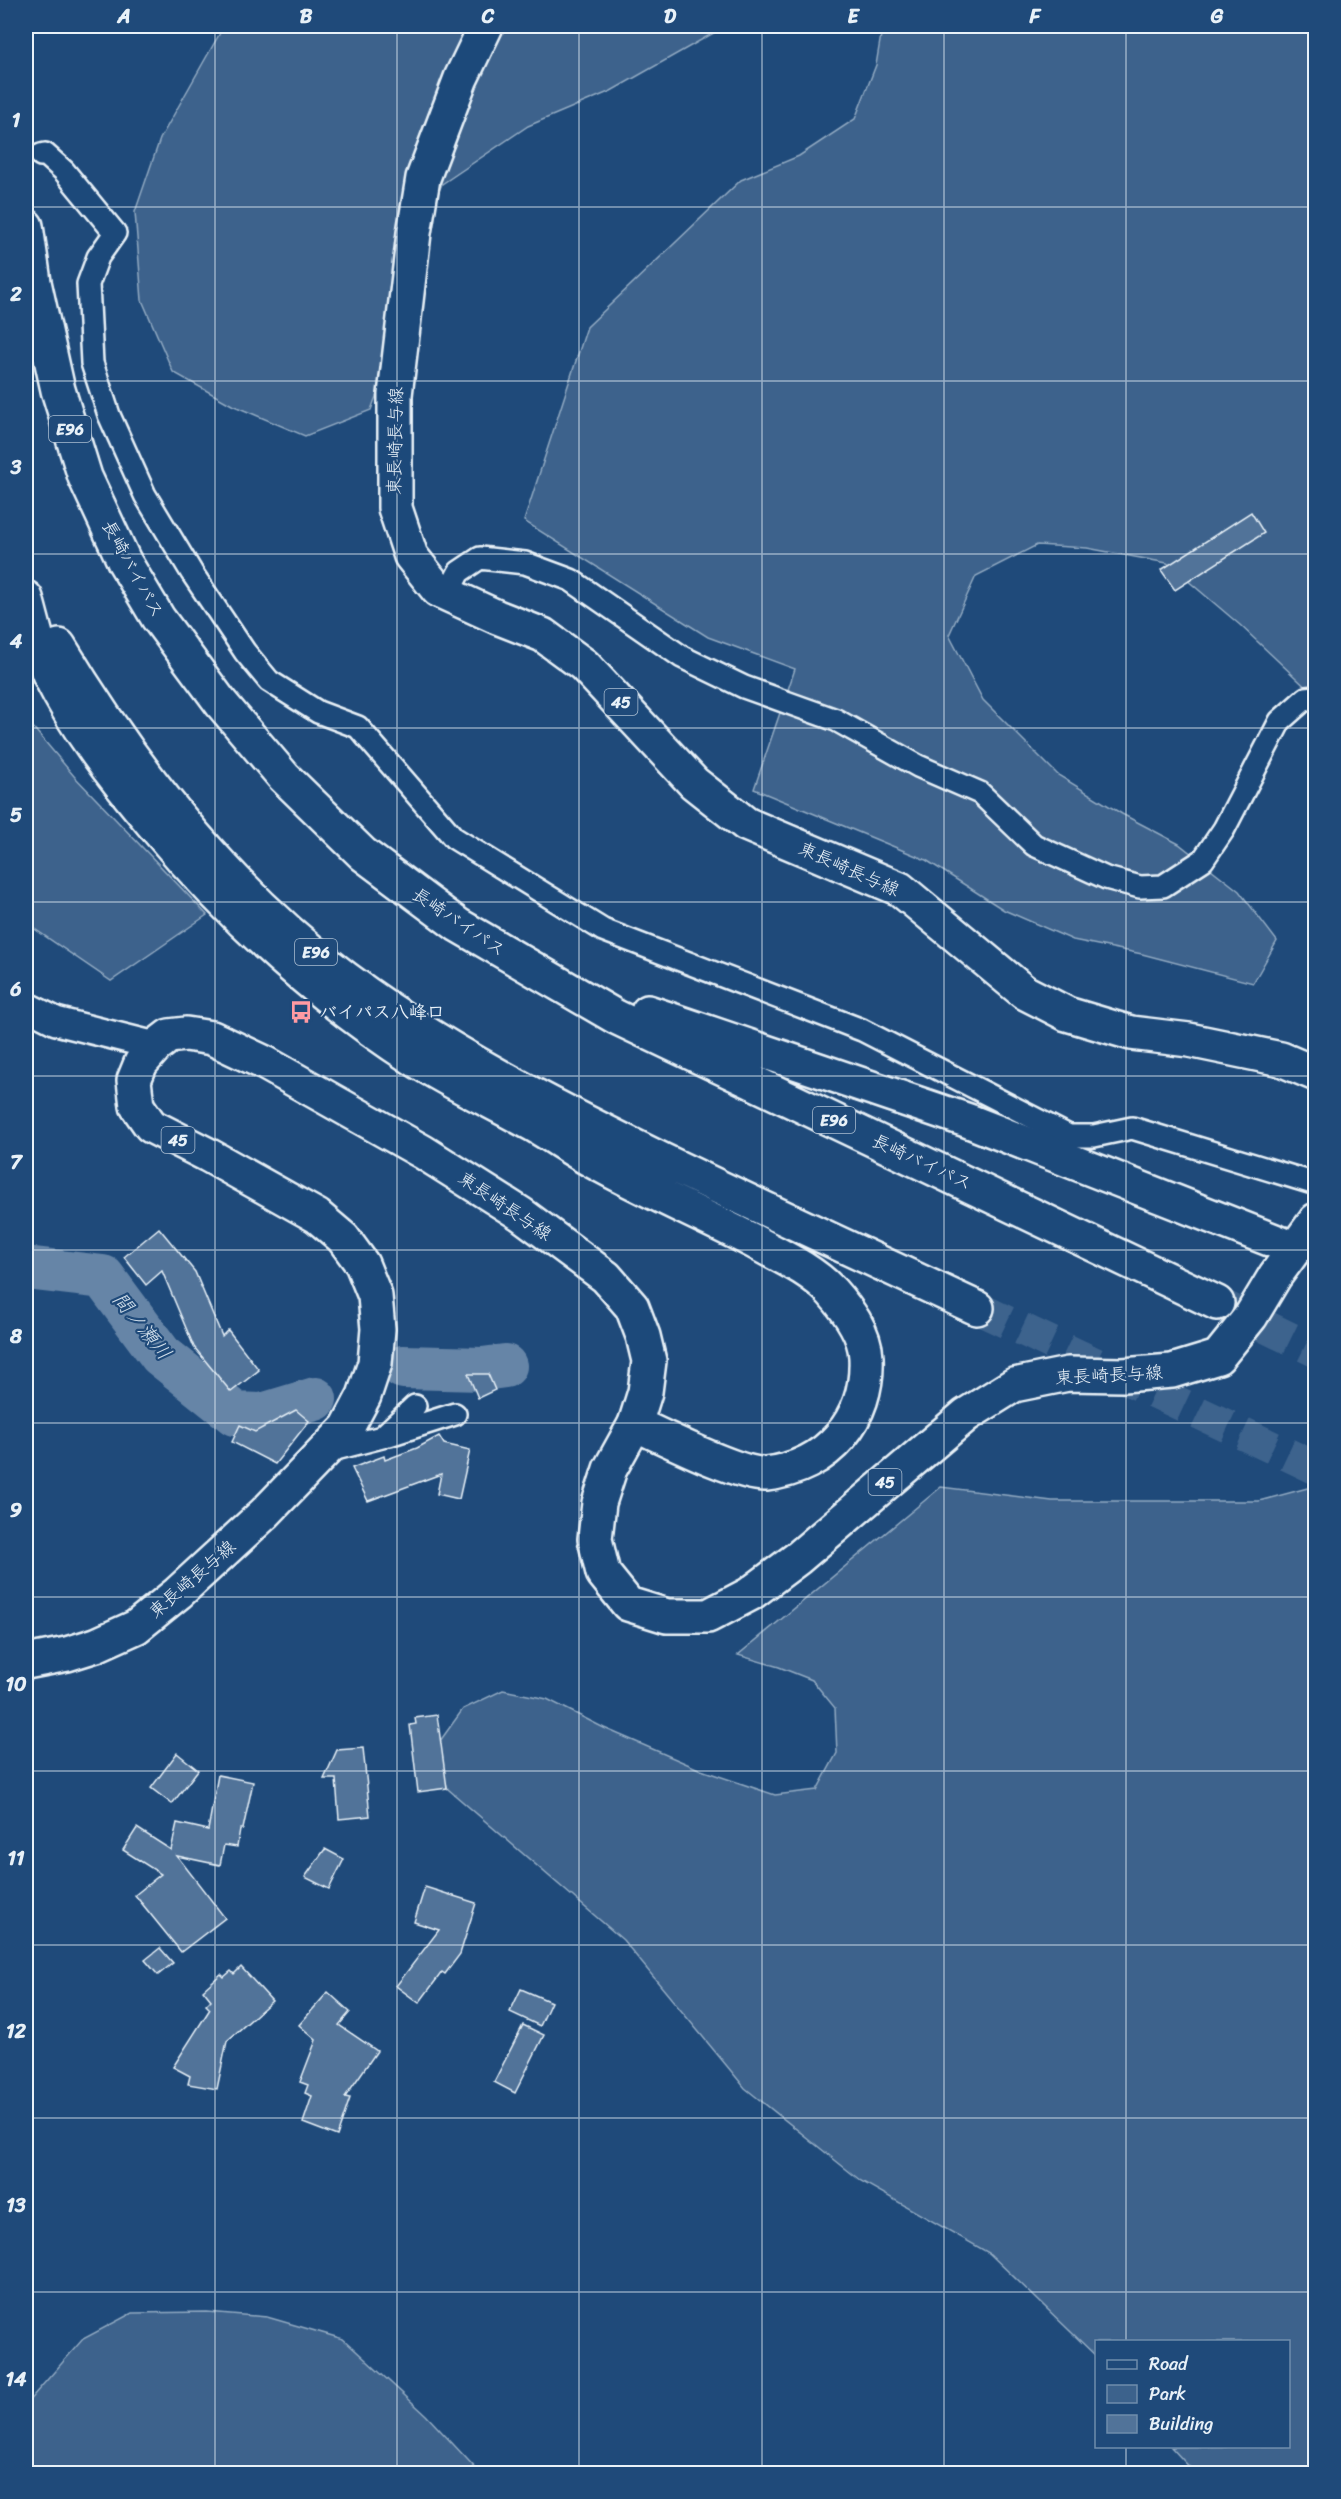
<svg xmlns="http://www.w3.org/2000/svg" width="1341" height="2499" viewBox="0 0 1341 2499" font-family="Sriracha,'Klee One',sans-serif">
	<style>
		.green { fill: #3c628c; stroke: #92aac2; stroke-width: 1.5 }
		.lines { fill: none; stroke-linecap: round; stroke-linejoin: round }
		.river { stroke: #6685a7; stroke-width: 44 }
		.building { fill: #517399; stroke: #e8f1f8; stroke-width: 1.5 }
		.motorway-tunnel { stroke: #3d638d; stroke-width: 33; stroke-dasharray: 33 16; stroke-linecap: butt }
		.minor-casing { stroke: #e8f1f8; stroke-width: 26 }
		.tertiary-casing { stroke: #e8f1f8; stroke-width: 32 }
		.primary-casing { stroke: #e8f1f8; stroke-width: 38 }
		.motorway-casing { stroke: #e8f1f8; stroke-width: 38 }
		.minor { stroke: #1f4a7a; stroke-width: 21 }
		.tertiary { stroke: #1f4a7a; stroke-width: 27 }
		.primary { stroke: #1f4a7a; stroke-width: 33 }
		.motorway { stroke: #1f4a7a; stroke-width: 33 }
		.grid { fill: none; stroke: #e8f1f8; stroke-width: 1.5; stroke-opacity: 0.55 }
		.labels { text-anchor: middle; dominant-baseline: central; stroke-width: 4.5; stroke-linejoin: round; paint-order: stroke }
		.shield { fill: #1f4a7a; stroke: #acbfd2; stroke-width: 1.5 }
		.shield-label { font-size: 16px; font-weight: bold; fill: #e8f1f8 }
		.street-label { font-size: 18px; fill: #e8f1f8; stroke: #1f4a7a }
		.poi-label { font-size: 18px; font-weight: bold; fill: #e8f1f8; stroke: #1f4a7a; text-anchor: start }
		.water-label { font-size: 20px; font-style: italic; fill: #d4e1ec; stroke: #1f4a7a }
		.neatline { fill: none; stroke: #e8f1f8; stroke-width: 2 }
		.grid-label { font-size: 20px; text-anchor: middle; font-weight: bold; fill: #e8f1f8 }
	</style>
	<rect width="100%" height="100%" fill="#1f4a7a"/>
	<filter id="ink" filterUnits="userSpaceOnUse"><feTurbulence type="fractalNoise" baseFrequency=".0167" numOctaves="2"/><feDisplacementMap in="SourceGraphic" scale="12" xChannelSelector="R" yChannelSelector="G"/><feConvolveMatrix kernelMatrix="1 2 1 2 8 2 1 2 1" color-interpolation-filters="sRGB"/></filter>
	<g filter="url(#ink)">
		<path class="green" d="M 224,26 L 726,26 L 611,91 L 528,126 L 442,184 L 411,257 L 396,342 L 371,410 L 305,436 L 232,405 L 173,372 L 142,300 L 135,212 L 160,139 Z
			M 864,26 L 1315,26 L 1315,696 L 1240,625 L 1167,563 L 1087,548 L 1037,545 L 976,576 L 949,635 L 983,700 L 1058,775 L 1122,814 L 1179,844 L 1239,891 L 1277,941 L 1253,983 L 1142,954 L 1073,940 L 1004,910 L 926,860 L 754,789 L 795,669 L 708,637 L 524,521 L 587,327 L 741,180 L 799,156 L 855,119 L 876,65 L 881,35 Z
			M 26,719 L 74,776 L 207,915 L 111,981 L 26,923 Z
			M 1315,1486 L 1315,2473 L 1195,2473 L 1171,2447 L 1288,2446 L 1288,2342 L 1096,2342 L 1096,2356 L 989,2253 L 861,2181 L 745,2088 L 623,1940 L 448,1789 L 435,1748 L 463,1709 L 503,1690 L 547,1699 L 604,1728 L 701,1770 L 775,1795 L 817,1790 L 837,1753 L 835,1708 L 812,1680 L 779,1667 L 738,1655 L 941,1487 L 1052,1501 L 1259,1501 Z
			M 207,2312 L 267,2317 L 343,2339 L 426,2415 L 480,2473 L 26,2473 L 26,2404 L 83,2339 L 132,2313 Z"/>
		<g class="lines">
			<path class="river" d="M 26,1268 L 103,1277 L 161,1355 L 235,1414 L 262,1415 L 315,1399
				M 403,1367 L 483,1369 L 505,1366"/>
		</g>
		<path class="building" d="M 1251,512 L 1264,533 L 1175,590 L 1161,570 Z
			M 159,1228 L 195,1272 L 222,1336 L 228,1330 L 259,1370 L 231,1392 L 194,1347 L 162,1271 L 146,1285 L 124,1257 Z
			M 468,1374 L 488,1374 L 495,1390 L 478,1398 Z
			M 296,1410 L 309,1421 L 275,1464 L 232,1442 L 240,1425 L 255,1432 Z
			M 439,1436 L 444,1444 L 470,1450 L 459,1499 L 437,1494 L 441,1474 L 368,1501 L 352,1468 L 384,1456 L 385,1460 L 417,1448 Z
			M 437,1715 L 447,1788 L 418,1792 L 410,1725 L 416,1724 L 415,1718 Z
			M 363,1748 L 370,1816 L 339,1819 L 336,1779 L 324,1779 L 337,1750 Z
			M 177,1753 L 198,1770 L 172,1804 L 151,1788 Z
			M 218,1775 L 253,1782 L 243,1829 L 240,1829 L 237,1847 L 224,1845 L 220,1865 L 177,1856 L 225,1918 L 181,1952 L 135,1895 L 161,1874 L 123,1850 L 137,1828 L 171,1850 L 177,1823 L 208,1830 Z
			M 325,1849 L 344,1859 L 329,1889 L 305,1877 Z
			M 425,1887 L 476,1903 L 460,1954 L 445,1974 L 442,1972 L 419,2003 L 396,1986 L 439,1930 L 414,1922 Z
			M 160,1948 L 173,1963 L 158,1975 L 145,1960 Z
			M 241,1967 L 272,2001 L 227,2041 L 217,2089 L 188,2084 L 190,2076 L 173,2067 L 210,2009 L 206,2005 L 211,2000 L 203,1990 L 221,1974 L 224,1977 L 231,1971 L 234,1974 Z
			M 521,1989 L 551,2002 L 540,2026 L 510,2012 Z
			M 328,1992 L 350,2012 L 339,2025 L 377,2051 L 345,2097 L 350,2098 L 337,2136 L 303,2123 L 312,2096 L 305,2093 L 308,2085 L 300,2082 L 316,2040 L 299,2025 Z
			M 523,2025 L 544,2035 L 515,2093 L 494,2082 Z"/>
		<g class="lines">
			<path class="motorway-tunnel" d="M 1217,1303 L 1316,1351
				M 977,1308 L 1316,1468"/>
			<g class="minor-casing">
				<path id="minor" d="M 41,155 L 45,154 L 64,171 L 115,233 L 98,257 L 88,284 L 92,363 L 109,415 L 145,495 L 192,573 L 245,652 L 269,681 L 318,712 L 358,727 L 454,838 L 603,930 L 862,1030 L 1069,1136 L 1094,1136 L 1132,1128 L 1316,1184
					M 447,595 L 459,572 L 480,558 L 525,563 L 571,580 L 682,657 L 744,687 L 836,720 L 918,766 L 980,793 L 1034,845 L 1106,878 L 1140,887 L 1163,886 L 1203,860 L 1224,829 L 1280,721 L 1306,698 L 1316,697
					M 389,1435 L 455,1414
					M 328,1451 L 382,1437 L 415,1406"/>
			</g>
			<g class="tertiary-casing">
				<path id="tertiary" d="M 26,1006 L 56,1021 L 156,1046"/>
			</g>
			<g class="primary-casing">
				<path id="primary" d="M 486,26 L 461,78 L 423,178 L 414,233 L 395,395 L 395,508 L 411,556 L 438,590 L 497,617 L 543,635 L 584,665 L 694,783 L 746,824 L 900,889 L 1024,992 L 1067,1014 L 1131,1033 L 1189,1040 L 1281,1059 L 1316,1074
					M 26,1662 L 67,1654 L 96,1645 L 136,1627 L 178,1593 L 265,1513 L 347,1428 L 364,1396 L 375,1363 L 378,1329 L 375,1296 L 362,1264 L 343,1238 L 317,1216 L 208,1155 L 151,1126 L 137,1106 L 134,1080 L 141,1063 L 156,1046 L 169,1036 L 186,1034 L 212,1038 L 265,1063 L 423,1152 L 521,1214 L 606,1277 L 632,1307 L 643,1336 L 649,1361 L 645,1392 L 635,1424 L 610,1469 L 599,1503 L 595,1539 L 603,1573 L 628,1604 L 667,1616 L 708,1616 L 750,1594 L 798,1558 L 966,1415 L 1014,1385 L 1068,1374 L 1123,1375 L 1172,1371 L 1218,1357 L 1251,1316 L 1275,1276 L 1316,1220"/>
			</g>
			<g class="motorway-casing">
				<path id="motorway" d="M 26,226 L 34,282 L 58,390 L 85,477 L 124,561 L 158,618 L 221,703 L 284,777 L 363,854 L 458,925 L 616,1017 L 1217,1303
					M 26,598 C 33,623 39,652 50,676 C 76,729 114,778 152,823 C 228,914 316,996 416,1060 C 454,1084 495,1103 534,1125 C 558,1139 580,1155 604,1167 C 652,1193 702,1215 751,1240 C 778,1255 811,1269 832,1292 C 847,1309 865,1332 866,1357 C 869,1419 828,1467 766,1474 C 740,1476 662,1436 635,1424
					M 59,646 C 134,771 228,890 345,978 C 443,1051 552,1106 662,1160 C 766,1210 872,1259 977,1308
					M 648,1012 L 969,1121 L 1295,1249"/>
			</g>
			<use href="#minor" class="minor"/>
			<use href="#tertiary" class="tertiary"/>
			<use href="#primary" class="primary"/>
			<use href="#motorway" class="motorway"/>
		</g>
	</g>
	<path class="grid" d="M 215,26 L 215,2474M 397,26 L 397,2474M 579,26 L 579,2474M 762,26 L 762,2474M 944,26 L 944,2474M 1126,26 L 1126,2342M 26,207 L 1316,207M 26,381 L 1316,381M 26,554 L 1316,554M 26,728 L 1316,728M 26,902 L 1316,902M 26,1076 L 1316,1076M 26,1250 L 1316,1250M 26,1423 L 1316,1423M 26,1597 L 1316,1597M 26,1771 L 1316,1771M 26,1945 L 1316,1945M 26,2118 L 1316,2118M 26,2292 L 1316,2292M 1126,2446 L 1126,2474"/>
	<defs>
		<g id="bus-bare" transform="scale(1.8)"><path d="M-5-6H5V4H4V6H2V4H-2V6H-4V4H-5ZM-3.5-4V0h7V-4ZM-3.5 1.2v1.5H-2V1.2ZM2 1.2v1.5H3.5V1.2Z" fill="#ff9aa2" stroke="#1f4a7a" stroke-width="2.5" paint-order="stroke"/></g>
	</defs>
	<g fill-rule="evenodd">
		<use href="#bus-bare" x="301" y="1012"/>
	</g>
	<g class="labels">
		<g class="shield">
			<rect x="49" y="416" width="42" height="26" rx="4.5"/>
			<rect x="604.5" y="689" width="33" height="26" rx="4.5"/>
			<rect x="295" y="939" width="42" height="26" rx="4.5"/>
			<rect x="813" y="1107" width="42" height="26" rx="4.5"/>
			<rect x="161.5" y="1127" width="33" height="26" rx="4.5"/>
			<rect x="868.5" y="1469" width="33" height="26" rx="4.5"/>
		</g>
		<g class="shield-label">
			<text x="70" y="429">E96</text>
			<text x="621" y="702">45</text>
			<text x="316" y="952">E96</text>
			<text x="834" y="1120">E96</text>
			<text x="178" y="1140">45</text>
			<text x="885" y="1482">45</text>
		</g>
		<g class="street-label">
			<text transform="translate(395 441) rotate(-89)">東長崎長与線</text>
			<text transform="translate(133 569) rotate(61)">長崎バイパス</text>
			<text transform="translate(849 869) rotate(24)">東長崎長与線</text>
			<text transform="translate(459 922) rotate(34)">長崎バイパス</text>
			<text transform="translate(922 1162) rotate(25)">長崎バイパス</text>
			<text transform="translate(505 1206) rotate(34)">東長崎長与線</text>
			<text transform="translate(1109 1375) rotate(-3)">東長崎長与線</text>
			<text transform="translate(192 1579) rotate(-41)">東長崎長与線</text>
		</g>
		<g class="poi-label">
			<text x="319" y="1012">バイパス八峰口</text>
		</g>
		<g class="water-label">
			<text transform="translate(142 1326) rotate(51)">間ノ瀬川</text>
		</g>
	</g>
	<rect width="1341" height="2499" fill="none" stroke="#1f4a7a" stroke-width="66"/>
	<rect x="1095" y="2340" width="195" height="108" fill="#1f4a7a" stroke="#6f8dac" stroke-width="1.5"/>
	<rect x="1107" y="2360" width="30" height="9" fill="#1f4a7a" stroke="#6f8dac" stroke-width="1.5"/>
	<text x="1149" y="2370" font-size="18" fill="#e8f1f8">Road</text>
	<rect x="1107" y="2385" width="30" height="18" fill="#3c628c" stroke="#6f8dac" stroke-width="1.5"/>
	<text x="1149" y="2400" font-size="18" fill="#e8f1f8">Park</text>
	<rect x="1107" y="2415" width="30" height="18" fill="#517399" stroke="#6f8dac" stroke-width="1.5"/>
	<text x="1149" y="2430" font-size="18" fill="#e8f1f8">Building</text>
	<rect x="33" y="33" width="1275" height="2433" class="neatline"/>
	<g class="grid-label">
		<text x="124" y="23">A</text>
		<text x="306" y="23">B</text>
		<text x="488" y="23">C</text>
		<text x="670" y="23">D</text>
		<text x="853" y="23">E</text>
		<text x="1035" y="23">F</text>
		<text x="1217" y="23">G</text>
		<text x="16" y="127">1</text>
		<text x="16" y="301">2</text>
		<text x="16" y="474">3</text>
		<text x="16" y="648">4</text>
		<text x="16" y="822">5</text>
		<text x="16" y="996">6</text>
		<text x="16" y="1169">7</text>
		<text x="16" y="1343">8</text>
		<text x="16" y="1517">9</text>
		<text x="16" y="1691">10</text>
		<text x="16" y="1865">11</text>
		<text x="16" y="2038">12</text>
		<text x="16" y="2212">13</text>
		<text x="16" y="2386">14</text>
	</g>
</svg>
